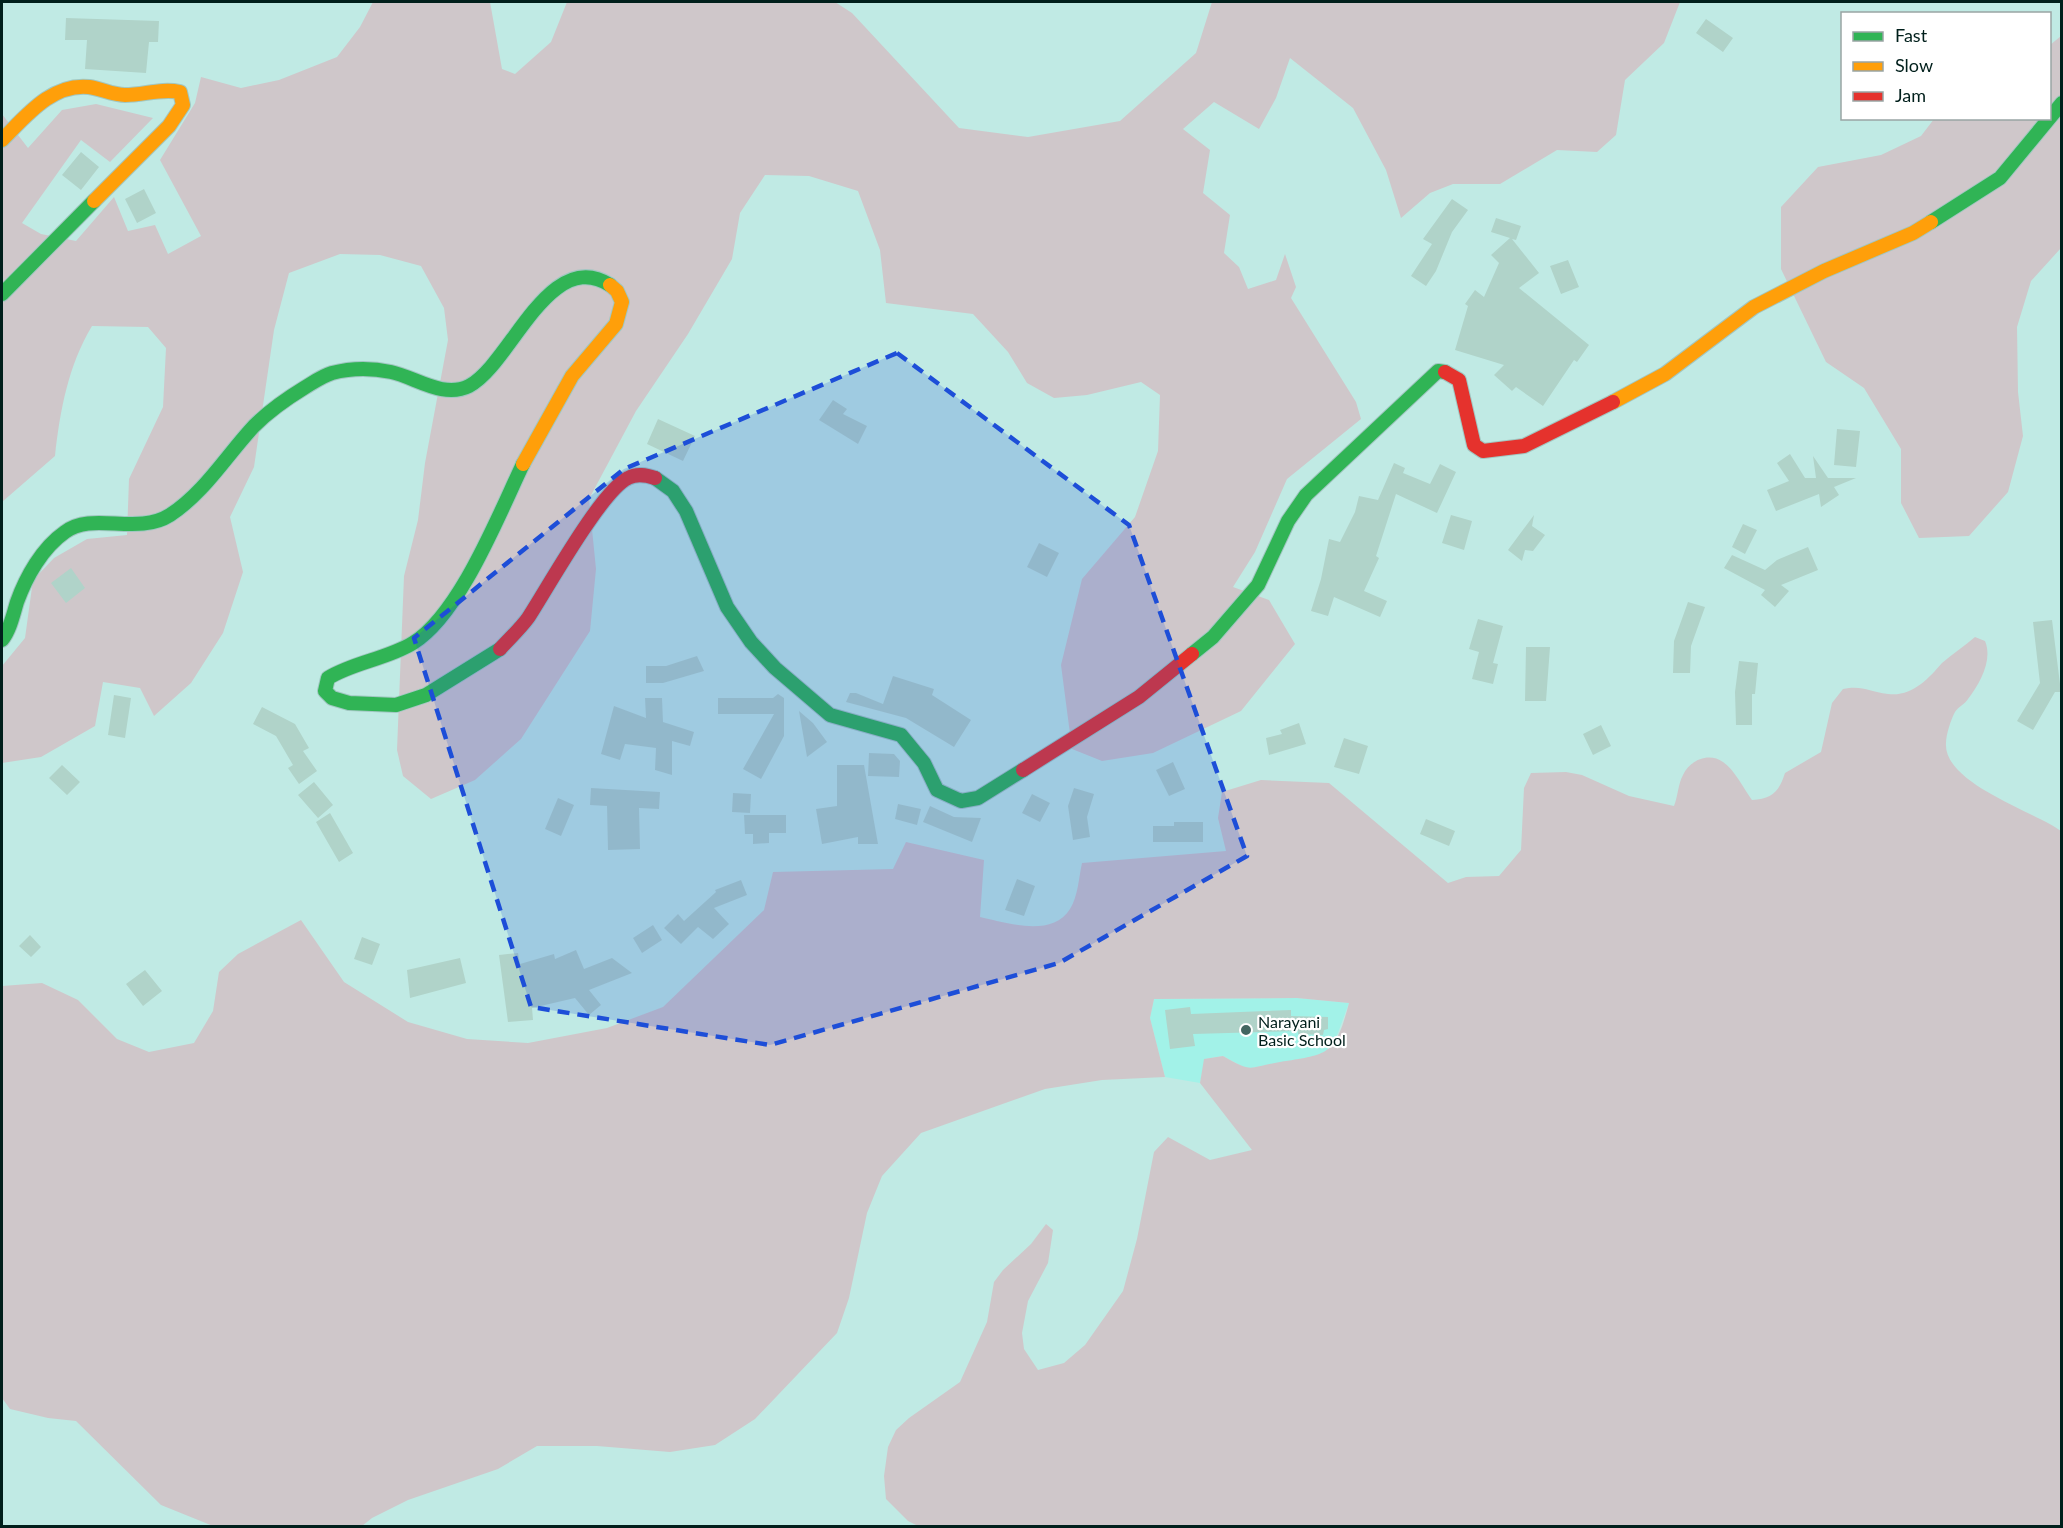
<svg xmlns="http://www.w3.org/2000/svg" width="2063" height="1528" viewBox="0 0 2063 1528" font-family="Lato,sans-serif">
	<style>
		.built { fill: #a2f2e8 }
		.green { fill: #cfc7ca }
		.building { fill: #b0d3c9 }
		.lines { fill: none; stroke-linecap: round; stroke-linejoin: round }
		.fast-casing { stroke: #a1c7c2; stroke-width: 16 }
		.slow-casing { stroke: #a1c7c2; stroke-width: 16 }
		.jam-casing { stroke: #a1c7c2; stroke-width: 16 }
		.fast { stroke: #30b455; stroke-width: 14 }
		.slow { stroke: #ff9f0a; stroke-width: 14 }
		.jam { stroke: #e5322d; stroke-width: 14 }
		.marked { fill: #1d4ed8; fill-opacity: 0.2; stroke: #1d4ed8; stroke-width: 4.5; stroke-dasharray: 12 8; stroke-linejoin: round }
		.poi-dot { fill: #436661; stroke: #fff; stroke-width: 2 }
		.labels { text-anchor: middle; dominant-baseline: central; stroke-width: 4.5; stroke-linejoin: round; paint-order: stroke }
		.poi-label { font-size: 16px; fill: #001f1b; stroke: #fff; text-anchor: start }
	</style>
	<rect width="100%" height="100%" fill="#c0eae4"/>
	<path class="built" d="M 1297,998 L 1349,1003 L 1335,1041 L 1322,1055 L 1247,1069 L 1223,1056 L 1205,1059 L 1200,1083 L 1165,1077 L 1150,1018 L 1154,999 Z"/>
	<path class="green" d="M 373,2 L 490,2 L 502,69 L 515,74 L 551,42 L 567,2 L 835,2 L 852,13 L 959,128 L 1028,137 L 1120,121 L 1196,53 L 1212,2 L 1680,2 L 1664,43 L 1625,80 L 1616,135 L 1597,152 L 1557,150 L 1500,184 L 1453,184 L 1430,193 L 1401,218 L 1386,170 L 1353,108 L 1290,58 L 1276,98 L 1259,129 L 1214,102 L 1183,129 L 1210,150 L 1203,193 L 1230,215 L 1224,253 L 1239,267 L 1248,289 L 1276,280 L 1285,254 L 1296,287 L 1291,298 L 1356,402 L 1361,419 L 1287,479 L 1255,552 L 1233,587 L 1269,600 L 1295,644 L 1241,711 L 1153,753 L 1102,761 L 1072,749 L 1061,665 L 1082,579 L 1135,517 L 1158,451 L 1160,395 L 1141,382 L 1087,395 L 1054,398 L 1027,383 L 1008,352 L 973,314 L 886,303 L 880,250 L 858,191 L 809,176 L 765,175 L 740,213 L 732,259 L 688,334 L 636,411 L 589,499 L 596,569 L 590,631 L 521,739 L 475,780 L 431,799 L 403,776 L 397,750 L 404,576 L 418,520 L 425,463 L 448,340 L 444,308 L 421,266 L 380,255 L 340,254 L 289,273 L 274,330 L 254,467 L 230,517 L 243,572 L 223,633 L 191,683 L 154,716 L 140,688 L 103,682 L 95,726 L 41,757 L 2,763 L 2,666 L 25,638 L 33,580 L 54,558 L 87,539 L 127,535 L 129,479 L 163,407 L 166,348 L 148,327 L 92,326 C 68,366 60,411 55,456 L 2,502 L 2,114 L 28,148 L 62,110 L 96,104 L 153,118 L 110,162 L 81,140 L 22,223 L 41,234 L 76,241 L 114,197 L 128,231 L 155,225 L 168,254 L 201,236 L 160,160 L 195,103 L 201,77 L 241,88 L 279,80 L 337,57 L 360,27 Z
		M 2061,36 L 2061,248 L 2031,281 L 2017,327 L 2018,392 L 2023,436 L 2008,492 L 1969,536 L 1919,538 L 1901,503 L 1901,449 L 1864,388 L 1826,362 L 1781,269 L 1781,207 L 1818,167 L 1881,155 L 1921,136 L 1934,119 L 2050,118 L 2050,45 Z
		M 1975,637 L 1985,641 C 1993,660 1980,683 1968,699 C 1965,704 1958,707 1955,712 C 1951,719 1946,735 1946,743 C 1943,783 2033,811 2061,831 L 2061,1526 L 918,1526 L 908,1521 L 886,1499 L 884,1476 L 888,1447 L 896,1430 L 909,1418 L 960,1382 L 987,1322 L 994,1282 L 1003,1270 L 1031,1244 L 1046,1224 L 1053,1230 L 1048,1263 L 1028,1301 L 1022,1333 L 1024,1349 L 1038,1370 L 1064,1363 L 1085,1345 L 1123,1291 L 1137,1239 L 1154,1152 L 1168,1137 L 1210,1160 L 1252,1150 L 1200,1083 L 1204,1059 L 1223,1056 C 1253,1073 1247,1068 1280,1062 C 1329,1054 1335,1056 1349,1003 L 1297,998 L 1154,999 L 1150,1018 L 1165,1077 L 1102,1080 L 1045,1089 L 921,1133 L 882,1176 L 867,1213 L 849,1298 L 837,1333 L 755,1419 L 715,1445 L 670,1452 L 597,1446 L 537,1446 L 498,1469 L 408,1500 L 372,1518 L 362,1526 L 213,1526 L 161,1505 L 76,1421 L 48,1418 L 10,1409 L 2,1398 L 2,986 L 42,983 L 78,1000 L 117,1039 L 149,1052 L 194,1043 L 213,1011 L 219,972 L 238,954 L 301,920 L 344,982 L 408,1022 L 467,1039 L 528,1043 L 607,1028 L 663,1007 L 764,910 L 773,872 L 893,869 L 906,842 L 984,860 L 980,917 C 1007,923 1052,938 1070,909 C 1078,897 1079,876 1082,863 L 1226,851 L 1218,818 L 1222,792 L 1261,780 L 1329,783 L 1448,883 L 1466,877 L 1499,876 L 1521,850 L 1524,788 L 1531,773 L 1566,772 L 1582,775 L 1629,796 L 1674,806 C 1678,796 1678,784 1683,775 C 1690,760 1709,752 1723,762 C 1734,769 1744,789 1752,800 C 1772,799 1779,792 1785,773 L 1821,752 L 1832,703 L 1843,689 C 1863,685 1869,692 1888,694 C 1912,697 1928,679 1942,663 C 1952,654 1965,646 1975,637 Z"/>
	<path class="building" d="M 66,18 L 159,21 L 158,42 L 149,42 L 146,73 L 85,69 L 87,40 L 65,40 Z
		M 1706,19 L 1733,38 L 1723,52 L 1696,33 Z
		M 81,152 L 99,167 L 81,190 L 62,175 Z
		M 144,189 L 156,213 L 137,223 L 125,199 Z
		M 1452,199 L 1468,210 L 1452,232 L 1436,271 L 1426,286 L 1411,276 L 1432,244 L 1423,239 Z
		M 1496,218 L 1521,226 L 1516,240 L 1512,239 L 1539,273 L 1519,288 L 1589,345 L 1577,362 L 1574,360 L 1543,406 L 1516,387 L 1512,391 L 1494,375 L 1504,365 L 1455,350 L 1468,306 L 1465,304 L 1475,290 L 1484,297 L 1499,263 L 1491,255 L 1510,238 L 1491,232 Z
		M 1568,260 L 1579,287 L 1561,294 L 1550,266 Z
		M 833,400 L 847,409 L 843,414 L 867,426 L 858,444 L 819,420 Z
		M 658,419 L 695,436 L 683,461 L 647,444 Z
		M 1837,429 L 1860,431 L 1856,467 L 1834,465 Z
		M 1790,454 L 1805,478 L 1816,478 L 1813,456 L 1828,478 L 1856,478 L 1834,487 L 1839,495 L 1821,507 L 1819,494 L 1776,511 L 1767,490 L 1789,481 L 1777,463 Z
		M 1394,463 L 1405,468 L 1403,473 L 1430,484 L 1440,464 L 1456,472 L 1437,513 L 1396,494 L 1376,556 L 1379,558 L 1364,591 L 1387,601 L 1380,617 L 1334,597 L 1328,616 L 1311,611 L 1321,579 L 1329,539 L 1340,542 L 1355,512 L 1359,496 L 1378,500 Z
		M 1451,515 L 1472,521 L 1464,550 L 1442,543 Z
		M 1534,515 L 1532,526 L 1545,535 L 1533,551 L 1525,550 L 1522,561 L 1508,550 Z
		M 1743,524 L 1757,530 L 1745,554 L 1732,547 Z
		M 1039,543 L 1059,553 L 1047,577 L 1027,567 Z
		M 1808,547 L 1818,570 L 1781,585 L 1789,591 L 1775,607 L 1761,595 L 1765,590 L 1724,568 L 1732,555 L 1765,570 L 1777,560 Z
		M 71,568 L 85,588 L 66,603 L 51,583 Z
		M 1688,602 L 1705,607 L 1691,646 L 1690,673 L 1673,673 L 1674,641 Z
		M 1478,619 L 1503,626 L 1493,663 L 1498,664 L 1493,684 L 1472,679 L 1479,652 L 1469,649 Z
		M 2052,620 L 2061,692 L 2055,692 L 2033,730 L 2017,721 L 2040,683 L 2033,622 Z
		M 1526,647 L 1550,647 L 1546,701 L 1525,701 Z
		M 697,656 L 704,671 L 663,683 L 646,683 L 646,666 L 666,666 Z
		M 1739,661 L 1758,663 L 1755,694 L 1752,694 L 1752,725 L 1736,725 L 1735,692 Z
		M 893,676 L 934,689 L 932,695 L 971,720 L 954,747 L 906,718 L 846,702 L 850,693 L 856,693 L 883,704 Z
		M 778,694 L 784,698 L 784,736 L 761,779 L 743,769 L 774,714 L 718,714 L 718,698 L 773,698 Z
		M 114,695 L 131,698 L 125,738 L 108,735 Z
		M 645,698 L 662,698 L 663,722 L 694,732 L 690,746 L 672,741 L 672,775 L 655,770 L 656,748 L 625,744 L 620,760 L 601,754 L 614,706 L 646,718 Z
		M 262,707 L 295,724 L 309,748 L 303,751 L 317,771 L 299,784 L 288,768 L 293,765 L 276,736 L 253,724 Z
		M 799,711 L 813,723 L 827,742 L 807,757 Z
		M 1299,723 L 1306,744 L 1269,755 L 1266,738 L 1282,734 L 1280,730 Z
		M 1601,725 L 1611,746 L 1593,755 L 1583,734 Z
		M 1344,738 L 1368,746 L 1359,774 L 1334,767 Z
		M 869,753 L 894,754 L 900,761 L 899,777 L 868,776 Z
		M 1173,762 L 1185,789 L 1169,796 L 1156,770 Z
		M 62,765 L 80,782 L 67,795 L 49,778 Z
		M 837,765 L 864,765 L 878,844 L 858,844 L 858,837 L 822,844 L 816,809 L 837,806 Z
		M 314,782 L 333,805 L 318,818 L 298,795 Z
		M 591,788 L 660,792 L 659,809 L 639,808 L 640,849 L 608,850 L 607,806 L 590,805 Z
		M 1074,788 L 1094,794 L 1087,817 L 1090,837 L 1073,840 L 1068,806 Z
		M 733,793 L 751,794 L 750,813 L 732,812 Z
		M 1032,794 L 1050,803 L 1040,822 L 1022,813 Z
		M 558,798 L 574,805 L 561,836 L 545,829 Z
		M 898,804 L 921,809 L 917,825 L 895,819 Z
		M 930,806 L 954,817 L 981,818 L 972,842 L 923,822 Z
		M 330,813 L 353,853 L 339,862 L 316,822 Z
		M 744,815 L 786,815 L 786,833 L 769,833 L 769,843 L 753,844 L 753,834 L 745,834 Z
		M 1426,819 L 1455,831 L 1449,846 L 1420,834 Z
		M 1174,822 L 1203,822 L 1203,842 L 1153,842 L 1153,826 L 1174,826 Z
		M 1017,879 L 1035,886 L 1024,916 L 1005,910 Z
		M 741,880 L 747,895 L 714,908 L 729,924 L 713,939 L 698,927 L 681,944 L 664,928 L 678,914 L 684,921 L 716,892 L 715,890 Z
		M 653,925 L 662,940 L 642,953 L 633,938 Z
		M 30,935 L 41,947 L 31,957 L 19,946 Z
		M 362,937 L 380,944 L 372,965 L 354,959 Z
		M 576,950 L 584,969 L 612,958 L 632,973 L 589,990 L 601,1005 L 589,1015 L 575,998 L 532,1008 L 533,1020 L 508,1022 L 499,955 L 518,953 L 520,964 L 554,954 L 555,959 Z
		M 460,958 L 466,983 L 410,998 L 407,970 Z
		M 145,970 L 162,991 L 143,1006 L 126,984 Z
		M 1190,1007 L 1191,1014 L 1291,1010 L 1291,1016 L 1328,1017 L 1328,1029 L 1324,1030 L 1323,1035 L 1298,1034 L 1298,1031 L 1193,1034 L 1195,1046 L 1170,1049 L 1165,1010 Z"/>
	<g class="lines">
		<g class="fast-casing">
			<path id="fast" d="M 1931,222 L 2000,178 L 2062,103
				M 2,294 L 94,201
				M 655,478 L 673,491 L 686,511 L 727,607 L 751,642 L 775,668 L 830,715 L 901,735 L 924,763 L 937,790 L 961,801 L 978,798 L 1023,770
				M 2,640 C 10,630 13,615 17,602 C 26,577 42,548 65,532 C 92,511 137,536 170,515 C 205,492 226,456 254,426 C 269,411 286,399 304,388 C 314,382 322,376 332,373 C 351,368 372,368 391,372 C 415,377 443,399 469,386 C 511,364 549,246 610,285
				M 500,649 L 426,695 L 396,705 L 349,703 L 332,698 L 325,691 L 328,678 C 354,662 387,659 413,643 C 460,614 499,514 523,464
				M 1192,654 L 1213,637 L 1258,585 L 1288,521 L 1306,495 L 1438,371 L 1445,372"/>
		</g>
		<g class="slow-casing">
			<path id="slow" d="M 2,140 C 26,116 52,83 89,87 C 102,89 113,95 125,95 C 144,95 161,88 180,92 L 183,105 L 169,126 L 94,201
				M 1613,402 L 1665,374 L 1754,307 L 1824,271 L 1913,233 L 1931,222
				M 523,464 L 572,376 L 616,324 L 622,302 L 617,291 L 610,285"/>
		</g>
		<g class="jam-casing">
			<path id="jam" d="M 1445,372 L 1459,380 L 1474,445 L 1483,451 L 1524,446 L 1613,402
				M 500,649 C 509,639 520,629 528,618 C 547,589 601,491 628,478 C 637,473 646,475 655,478
				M 1023,770 L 1139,697 L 1192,654"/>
		</g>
		<use href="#fast" class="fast"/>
		<use href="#slow" class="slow"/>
		<use href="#jam" class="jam"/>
	</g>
	<path class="marked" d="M 897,353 L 1129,525 L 1247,856 L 1059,963 L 770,1045 L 531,1007 L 414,638 L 624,469 Z"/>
	<circle class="poi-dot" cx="1246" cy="1030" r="6"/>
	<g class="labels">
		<g class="poi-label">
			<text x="1258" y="1021">Narayani<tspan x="1258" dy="18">Basic School</tspan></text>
		</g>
	</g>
	<rect width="2063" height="1528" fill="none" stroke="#001f1b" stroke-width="6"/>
	<rect x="1841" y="12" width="210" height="108" fill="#ffffff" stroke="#99a5a4" stroke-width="1.5"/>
	<rect x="1853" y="32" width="30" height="9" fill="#30b455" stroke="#99a5a4" stroke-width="1.5"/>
	<text x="1895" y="42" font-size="18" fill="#001f1b">Fast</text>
	<rect x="1853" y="62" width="30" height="9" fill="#ff9f0a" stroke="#99a5a4" stroke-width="1.5"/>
	<text x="1895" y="72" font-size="18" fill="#001f1b">Slow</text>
	<rect x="1853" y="92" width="30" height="9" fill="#e5322d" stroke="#99a5a4" stroke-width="1.5"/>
	<text x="1895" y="102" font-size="18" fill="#001f1b">Jam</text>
</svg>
